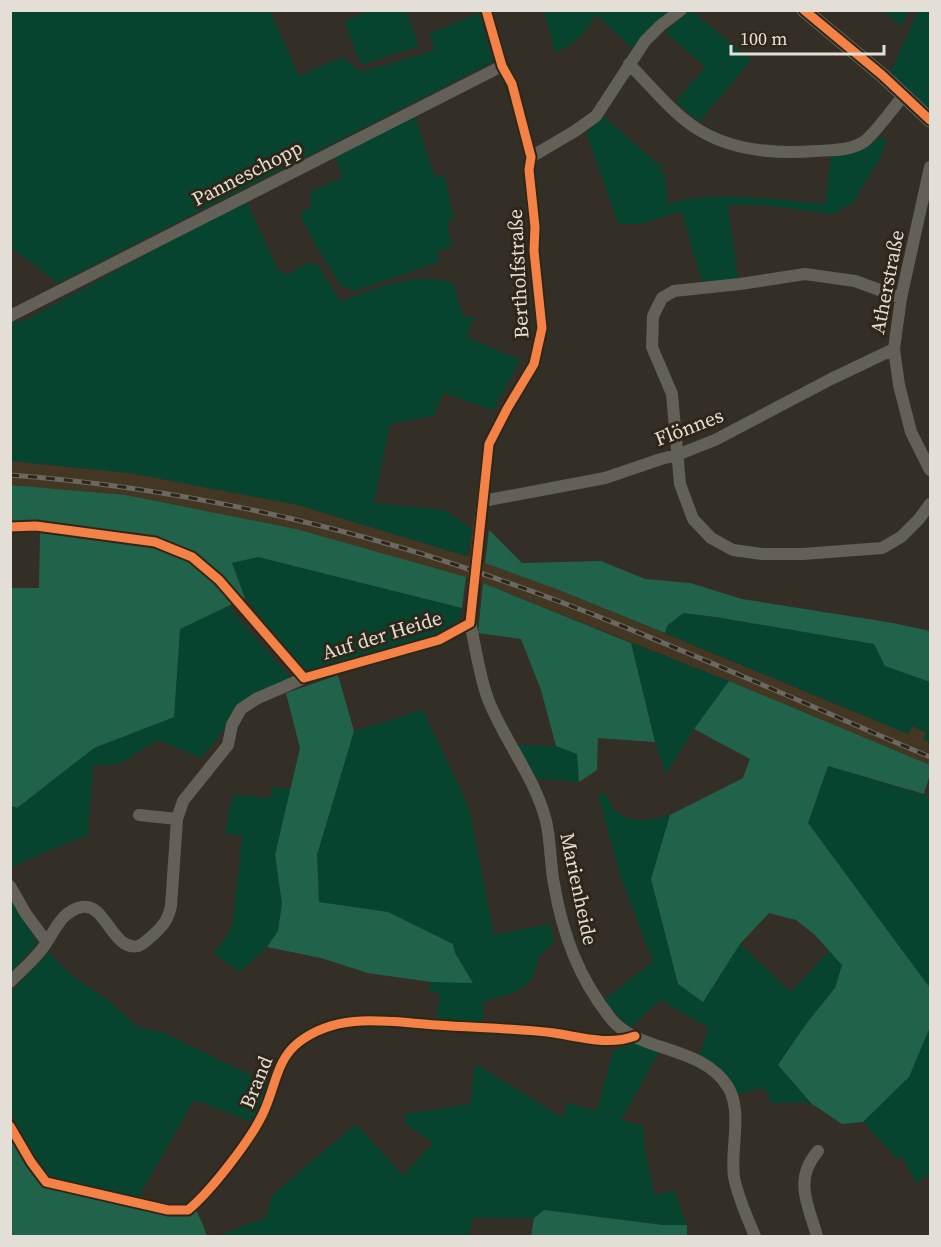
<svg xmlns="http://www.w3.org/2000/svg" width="941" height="1247" viewBox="0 0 941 1247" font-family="'Source Serif 4',serif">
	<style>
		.built { fill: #433724 }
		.green { fill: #074430 }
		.forest { fill: #21634a }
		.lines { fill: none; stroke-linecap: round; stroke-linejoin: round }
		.minor { stroke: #636057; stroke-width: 12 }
		.tertiary { stroke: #636057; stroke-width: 15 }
		.rail-casing { stroke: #6b6861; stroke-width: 5 }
		.rail { stroke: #2e2618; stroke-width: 3; stroke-dasharray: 9; stroke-linecap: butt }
		.minor-bridge { stroke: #636057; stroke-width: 12 }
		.cycleway-casing { stroke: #2e2618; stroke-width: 13 }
		.cycleway { stroke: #f48246; stroke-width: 9 }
		.labels { text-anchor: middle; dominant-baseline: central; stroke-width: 6; stroke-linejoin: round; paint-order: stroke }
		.street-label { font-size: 20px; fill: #e4dfd6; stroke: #2e2618 }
	</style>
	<rect width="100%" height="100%" fill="#332f26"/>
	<path class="built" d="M 10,461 L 130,473 L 298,505 L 466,556 L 559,590 L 908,734 L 912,726 L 927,733 L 924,740 L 930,743 L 930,765 L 729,681 L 483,583 L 296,529 L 126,495 L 11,485 Z"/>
	<path class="green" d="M 372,10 L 406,11 L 419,46 L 361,65 L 344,21 Z
		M 10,11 L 270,11 L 299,76 L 342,57 L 361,72 L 426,53 L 434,49 L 429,33 L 480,13 L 493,62 L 58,283 L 11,248 Z
		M 544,11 L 671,11 L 633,49 L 596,14 C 586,31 575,46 555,52 Z
		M 689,11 L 692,11 L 751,60 L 699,122 L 676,102 L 705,67 L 665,32 Z
		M 883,11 L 910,11 L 901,26 Z
		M 918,11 L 930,11 L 929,109 L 890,73 Z
		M 415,117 L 435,177 L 444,175 L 454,219 L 447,222 L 452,247 L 437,252 L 440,261 L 436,263 L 355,291 L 341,286 L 319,251 L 302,220 L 301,212 L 311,208 L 310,192 L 343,177 L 335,157 Z
		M 604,117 L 659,165 L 664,165 L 660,170 L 665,175 L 668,205 C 702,189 786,200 825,204 L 831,155 C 851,153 866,152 880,136 L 887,140 L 879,160 L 853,203 L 833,214 L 763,205 L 728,205 L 738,280 L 702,281 L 681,211 L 642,224 L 618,224 L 586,132 Z
		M 246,200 L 277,268 L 286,275 L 308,263 L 318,265 L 340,301 C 375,290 417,269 454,284 L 463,317 L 474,316 L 467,337 L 520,360 L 493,411 L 443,392 L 434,416 L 390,424 L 374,503 L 445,510 L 472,529 L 466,556 L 298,505 L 130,473 L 11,461 L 11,321 L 24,321 Z
		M 258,557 L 462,608 L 460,619 C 419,650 353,660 304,671 L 245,598 L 231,563 Z
		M 228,606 L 291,678 L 237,708 L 216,740 L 201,758 L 157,740 L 119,764 L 93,766 L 88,835 L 47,851 L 11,868 L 11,805 L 17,807 L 94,748 L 174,717 L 179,629 Z
		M 683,613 L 716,617 L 874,644 L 885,666 L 930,682 L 930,743 L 923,740 L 926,733 L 912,726 L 908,734 L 665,633 L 667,626 Z
		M 631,643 L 729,681 L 694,729 L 666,774 L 655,742 Z
		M 423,710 L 469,808 L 494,935 L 550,924 L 554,941 L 537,959 L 538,965 L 536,966 C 529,994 507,994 483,1002 L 484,1024 L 436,1020 L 440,994 L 428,991 L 431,982 L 473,982 L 455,953 L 453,944 L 388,912 L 319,902 L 317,855 L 354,731 Z
		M 517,745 L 556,746 L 577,753 L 579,782 L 534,778 Z
		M 828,766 L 930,797 L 930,988 L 808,824 Z
		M 273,787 L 291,790 L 275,855 L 282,904 L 278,931 L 267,947 L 240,972 L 214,954 L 230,931 L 233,920 L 242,836 L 226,833 L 229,809 L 234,795 L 270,798 Z
		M 605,793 C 608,798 611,806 615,810 C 628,826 653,819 670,815 L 651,879 L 678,984 L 704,1001 L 740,944 L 791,992 L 829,951 L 842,965 L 835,988 L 806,1024 L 778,1065 L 811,1103 L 771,1103 L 764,1087 L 737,1095 C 729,1072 719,1066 699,1054 L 709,1028 L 660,1000 L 630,1028 L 603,1000 L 653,962 L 621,878 L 598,795 Z
		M 10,893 L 37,943 L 11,973 L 10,973 Z
		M 49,952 L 71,975 L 108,1000 L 138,1027 L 162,1032 L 271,1085 L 255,1123 L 194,1100 L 138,1198 L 52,1179 L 43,1171 L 11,1114 L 10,993 Z
		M 930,1027 L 930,1177 L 925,1176 L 917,1184 L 901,1156 L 897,1159 L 863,1122 L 909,1077 Z
		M 637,1042 L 659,1052 L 621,1120 L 643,1126 L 644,1146 L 655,1196 L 674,1190 L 687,1225 L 663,1225 L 545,1210 L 534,1218 L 472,1218 L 470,1236 L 217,1236 L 265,1218 L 272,1195 L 356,1124 L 403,1175 L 433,1143 L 405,1124 L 405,1114 L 470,1104 L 475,1065 L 478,1065 L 563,1118 L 567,1103 L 597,1111 L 613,1051 Z"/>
	<path class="forest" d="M 10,485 L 126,495 L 296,529 L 466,577 L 462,608 L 258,557 L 232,563 L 245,598 L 180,629 L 174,717 L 94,748 L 17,808 L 10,805 L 11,588 L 39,588 L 40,533 L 11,531 Z
		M 489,530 L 522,563 L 601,561 L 645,579 L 690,583 L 742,599 L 893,623 L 930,631 L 930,682 L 885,666 L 874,644 L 716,617 L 683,613 L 667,626 L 665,633 L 559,590 L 485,563 Z
		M 483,583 L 631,643 L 655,742 L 598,738 L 597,770 L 579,782 L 577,754 L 556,746 L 541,690 L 521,639 L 478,633 Z
		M 338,675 L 354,731 L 317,855 L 319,902 L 388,912 L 453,944 L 455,953 L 473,983 L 431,982 L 368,973 L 321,958 L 267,947 L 278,931 L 282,904 L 275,855 L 300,748 L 286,693 Z
		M 729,681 L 930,765 L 930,774 L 924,794 L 828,766 L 808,823 L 930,988 L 930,1027 L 909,1077 L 863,1122 L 842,1124 L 811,1103 L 778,1065 L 806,1024 L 835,988 L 842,965 L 815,935 L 796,920 L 769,913 L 740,944 L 703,1002 L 678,984 L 651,879 L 670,815 L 743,778 L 750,759 L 694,729 Z
		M 10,1134 L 43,1186 L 196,1210 L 203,1225 L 207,1236 L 11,1236 Z
		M 544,1210 L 663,1225 L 687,1225 L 687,1236 L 531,1236 L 534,1218 Z"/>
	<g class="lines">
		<path class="minor" d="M 629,64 C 651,86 673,114 699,130 C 733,151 777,154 816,151 C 832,150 851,151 865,141 C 877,131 893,108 904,95
			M 531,157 L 575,131 L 596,116 L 645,41 L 661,25 L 681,10
			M 930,167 L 901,298 L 894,349 L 899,385 L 911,432 L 930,470
			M 901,298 L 855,281 L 805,274 L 740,284 L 674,291 L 662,298 L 653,316 L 652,347 L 672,394 L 680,484 L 693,519 L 711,538 L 733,550 L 762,554 L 803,554 L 882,548 L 901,537 L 919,519 L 930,504
			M 10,316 L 502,66
			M 483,501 L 605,478 L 661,459 L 677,455 L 715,440 L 831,379 L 894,349
			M 10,527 L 36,526 L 155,542 L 192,557 L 219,580 L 304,678
			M 479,531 L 489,444 L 507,409 L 534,364 L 542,328 L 534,251 L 535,227 L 529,170 L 531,157 L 512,84 L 502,66 L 486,10
			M 471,611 L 470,623 C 476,648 479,675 488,699 C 504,741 535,777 546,821 C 551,842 550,864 554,884 C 563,936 579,979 612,1020 C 640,1053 702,1045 728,1087 C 743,1112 730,1149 734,1177 C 738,1198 747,1217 755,1236
			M 139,815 L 177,819
			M 10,886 L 26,914 L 46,941
			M 10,982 C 21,971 33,961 42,949 C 54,934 60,911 82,907 C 105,902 113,952 138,946 C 143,945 148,939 152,936 C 163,926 168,920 171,906 L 177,819 L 183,801 L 228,745 L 232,725 L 241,709 L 256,699 L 304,678 L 439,640 L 470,623
			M 10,1126 L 31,1162 L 46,1182 L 168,1210 L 188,1210 C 211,1191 254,1136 265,1109 C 276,1084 277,1059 299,1042 C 339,1011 390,1022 436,1025 C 475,1028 515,1028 554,1033 C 580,1037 609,1046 635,1036
			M 817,1236 C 808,1204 793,1180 818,1151"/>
		<path class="tertiary" d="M 804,10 L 882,75 L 930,120"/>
		<g class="rail-casing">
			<path id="rail" d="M 10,475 C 145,485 277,511 406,549 C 585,603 758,684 930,757"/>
		</g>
		<use href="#rail" class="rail"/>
		<path class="minor-bridge" d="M 471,611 L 479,531"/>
		<g class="cycleway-casing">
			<path id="cycleway" d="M 804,10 L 882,75 L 930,120
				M 10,527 L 36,526 L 155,542 L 192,557 L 219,580 L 304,678 L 439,640 L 470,623 L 489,444 L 507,409 L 534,364 L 542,328 L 534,251 L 535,227 L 529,170 L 531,157 L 512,84 L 502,66 L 486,10
				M 10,1126 L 31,1162 L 46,1182 L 168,1210 L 188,1210 C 211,1191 254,1136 265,1109 C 276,1084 277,1059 299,1042 C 339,1011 390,1022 436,1025 C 475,1028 515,1028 554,1033 C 580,1037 609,1046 635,1036"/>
		</g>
		<use href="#cycleway" class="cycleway"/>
	</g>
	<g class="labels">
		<g class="street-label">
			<text transform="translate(247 173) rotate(-27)">Panneschopp</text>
			<text transform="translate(518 274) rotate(-93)">Bertholfstraße</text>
			<text transform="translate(887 282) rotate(-79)">Atherstraße</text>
			<text transform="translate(689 427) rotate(-21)">Flönnes</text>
			<text transform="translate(382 635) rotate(-17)">Auf der Heide</text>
			<text transform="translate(579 889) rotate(78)">Marienheide</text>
			<text transform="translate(256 1082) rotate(-68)">Brand</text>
		</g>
	</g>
	<rect width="941" height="1247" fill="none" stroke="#e4dfd6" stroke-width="24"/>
	<path d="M731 45v9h153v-9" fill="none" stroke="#e4dfd6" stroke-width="3"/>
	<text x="740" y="45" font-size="18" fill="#e4dfd6" stroke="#2e2618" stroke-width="4.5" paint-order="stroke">100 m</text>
</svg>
